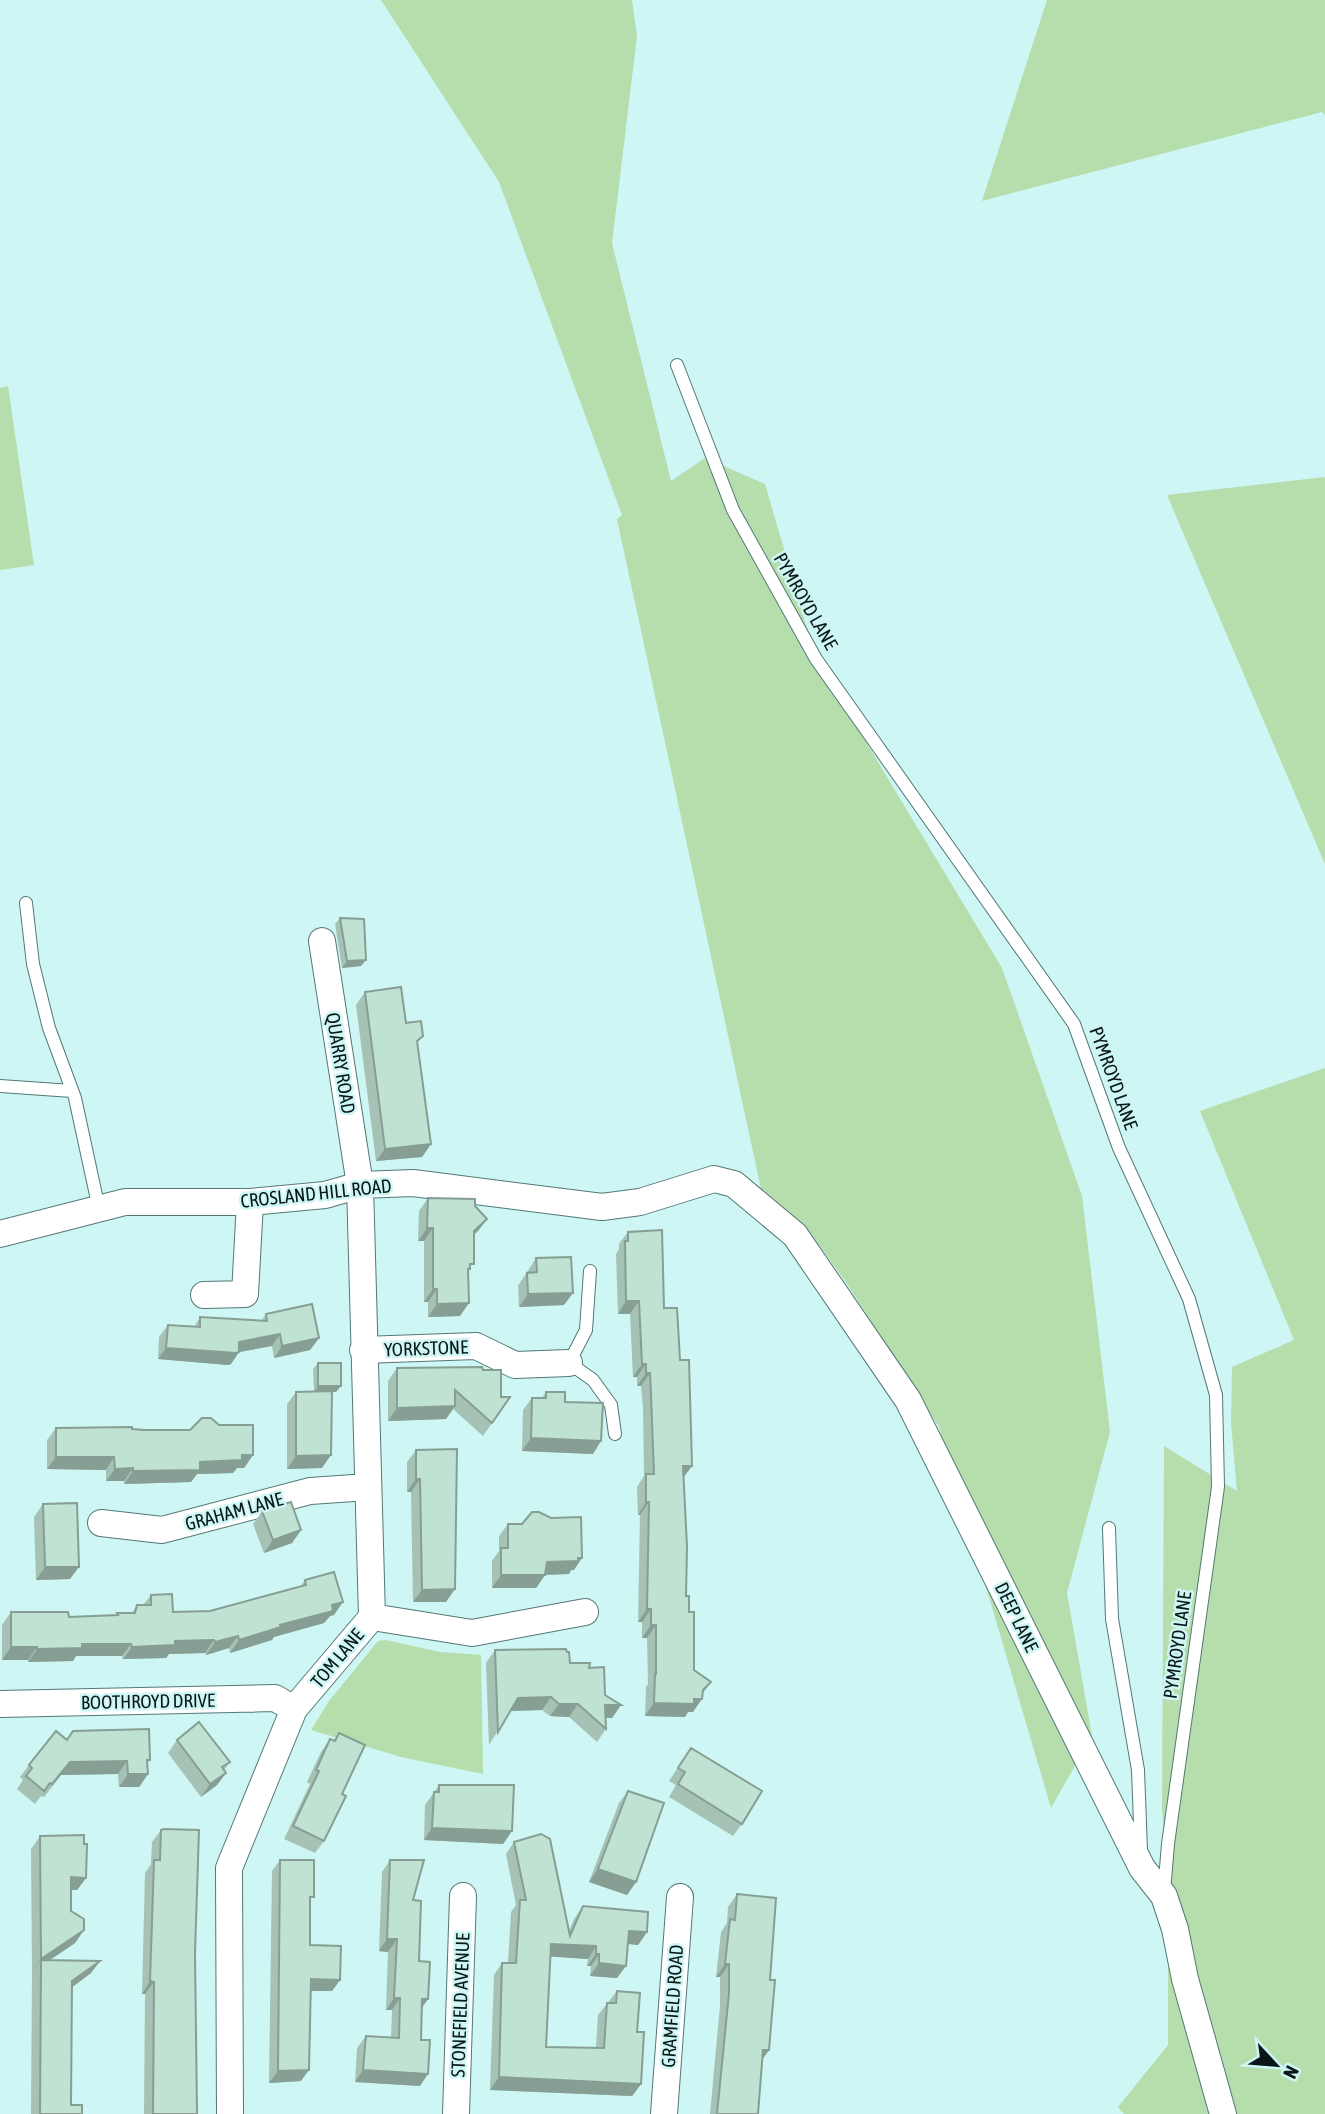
<svg xmlns="http://www.w3.org/2000/svg" width="1325" height="2114" viewBox="0 0 1325 2114" font-family="'Asap Condensed',sans-serif">
	<style>
		.green { fill: #b6ddac }
		.lines { fill: none; stroke-linecap: round; stroke-linejoin: round }
		.lane-casing { stroke: #537876; stroke-width: 14 }
		.street-casing { stroke: #537876; stroke-width: 28 }
		.lane { stroke: #fff; stroke-width: 12 }
		.street { stroke: #fff; stroke-width: 26 }
		.wall { fill: #a5c2b5 }
		.shaded-wall { fill: #869e93 }
		.building { fill: #c0e2d2; stroke: #869e93; stroke-width: 2 }
		.labels { text-anchor: middle; dominant-baseline: central; stroke-width: 5; stroke-linejoin: round; paint-order: stroke }
		.street-label { font-size: 19px; fill: #091817; stroke: #cef6f4 }
	</style>
	<rect width="100%" height="100%" fill="#cef6f4"/>
	<path class="green" d="M 381,0 L 632,0 L 637,36 L 612,243 L 671,481 L 705,458 L 765,484 L 816,659 L 1002,968 L 1082,1196 L 1110,1432 L 1067,1593 L 1092,1736 L 1051,1808 L 939,1427 L 847,1284 L 808,1229 L 761,1189 L 617,519 L 622,515 L 499,182 Z
		M 1047,0 L 1325,0 L 1325,115 L 1322,112 L 982,201 Z
		M 8,386 L 34,565 L 0,570 L 0,388 Z
		M 1325,477 L 1325,864 L 1167,495 Z
		M 1325,1068 L 1325,2114 L 1124,2114 L 1118,2107 L 1168,2045 L 1168,1880 L 1162,1809 L 1164,1446 L 1237,1491 L 1231,1423 L 1232,1367 L 1294,1340 L 1200,1111 Z
		M 386,1640 L 440,1652 L 481,1655 L 483,1774 L 401,1757 L 311,1730 L 329,1701 L 378,1641 Z"/>
	<g class="lines">
		<g class="lane-casing">
			<path id="lane" d="M 677,365 L 733,510 L 816,659 L 1074,1024 L 1119,1148 L 1189,1299 L 1216,1395 L 1218,1487 L 1168,1844 L 1164,1892
				M 26,903 L 33,964 L 49,1028 L 75,1098 L 99,1209
				M 0,1086 L 72,1091
				M 590,1271 L 586,1330 L 569,1363 L 593,1380 L 611,1405 L 615,1434
				M 1109,1528 L 1112,1619 L 1138,1770 L 1141,1850"/>
		</g>
		<g class="street-casing">
			<path id="street" d="M 0,1234 L 125,1202 L 250,1202 L 325,1195 L 360,1185 L 413,1183 L 602,1207 L 640,1202 L 714,1179 L 734,1184 L 795,1235 L 908,1400 L 1142,1868 L 1164,1896 L 1175,1929 L 1185,1979 L 1223,2114
				M 204,1295 L 245,1294 L 250,1202
				M 363,1350 L 476,1346 L 515,1365 L 569,1363
				M 101,1523 L 162,1530 L 310,1491 L 368,1487
				M 372,1617 L 472,1633 L 585,1612
				M 0,1704 L 275,1698 L 294,1709
				M 230,2114 L 229,1868 L 294,1709 L 372,1617 L 360,1185 L 322,941
				M 456,2114 L 463,1896
				M 664,2114 L 680,1897"/>
		</g>
		<use href="#lane" class="lane"/>
		<use href="#street" class="street"/>
	</g>
	<path class="wall" d="M 340,918 L 361,966 L 342,968 L 335,924 Z
		M 365,992 L 423,1036 L 417,1043 L 431,1144 L 422,1157 L 376,1161 L 356,1005 Z
		M 428,1198 L 475,1206 L 487,1219 L 474,1235 L 460,1316 L 428,1317 L 428,1302 L 424,1302 L 424,1241 L 418,1241 L 419,1211 Z
		M 628,1232 L 664,1308 L 680,1360 L 692,1466 L 683,1477 L 686,1596 L 689,1612 L 694,1670 L 702,1694 L 693,1712 L 688,1712 L 685,1717 L 645,1716 L 646,1687 L 648,1684 L 647,1638 L 642,1638 L 642,1622 L 638,1622 L 640,1515 L 638,1515 L 637,1487 L 644,1476 L 643,1407 L 641,1386 L 637,1386 L 637,1377 L 633,1377 L 630,1314 L 618,1314 L 616,1254 L 619,1249 L 619,1244 Z
		M 536,1258 L 564,1305 L 519,1307 L 518,1286 Z
		M 266,1314 L 319,1338 L 310,1350 L 274,1358 L 272,1346 L 239,1352 L 231,1364 L 228,1365 L 158,1359 L 159,1337 L 168,1325 L 194,1327 L 200,1317 L 262,1320 Z
		M 318,1363 L 336,1392 L 332,1392 L 322,1468 L 287,1469 L 287,1404 L 296,1392 L 314,1391 L 313,1369 Z
		M 397,1368 L 483,1370 L 501,1397 L 510,1397 L 483,1436 L 453,1409 L 446,1419 L 388,1421 L 388,1381 Z
		M 546,1392 L 565,1402 L 593,1454 L 522,1451 L 523,1410 L 532,1398 L 542,1398 Z
		M 56,1428 L 253,1455 L 244,1468 L 237,1468 L 233,1473 L 197,1474 L 191,1482 L 124,1484 L 124,1481 L 106,1481 L 106,1470 L 47,1469 L 47,1440 Z
		M 416,1450 L 446,1602 L 413,1602 L 411,1492 L 407,1492 L 407,1462 Z
		M 43,1504 L 70,1579 L 36,1580 L 34,1517 Z
		M 262,1511 L 301,1530 L 292,1543 L 264,1553 L 253,1524 Z
		M 551,1518 L 574,1570 L 571,1570 L 569,1574 L 545,1575 L 536,1588 L 492,1588 L 492,1561 L 499,1551 L 499,1536 L 508,1524 L 522,1524 Z
		M 305,1580 L 334,1615 L 330,1616 L 324,1623 L 273,1637 L 272,1640 L 230,1653 L 229,1648 L 206,1655 L 205,1653 L 169,1654 L 166,1658 L 123,1659 L 122,1656 L 76,1656 L 73,1661 L 28,1662 L 28,1660 L 2,1660 L 2,1625 L 11,1612 L 69,1617 L 116,1615 L 117,1613 L 132,1613 L 137,1605 L 143,1605 L 151,1595 L 173,1612 L 210,1611 L 300,1587 Z
		M 495,1650 L 589,1668 L 605,1695 L 621,1705 L 612,1718 L 606,1718 L 606,1729 L 597,1742 L 569,1717 L 550,1716 L 542,1710 L 510,1711 L 489,1745 L 486,1663 Z
		M 339,1733 L 342,1794 L 324,1841 L 315,1853 L 284,1839 L 310,1784 L 307,1782 L 321,1752 L 330,1739 L 333,1741 Z
		M 67,1740 L 150,1760 L 147,1763 L 148,1774 L 139,1787 L 119,1787 L 118,1774 L 61,1775 L 44,1797 L 41,1796 L 35,1804 L 17,1789 L 23,1780 L 20,1777 L 29,1765 Z
		M 177,1740 L 230,1762 L 224,1770 L 226,1773 L 217,1785 L 201,1797 L 168,1753 Z
		M 691,1748 L 742,1824 L 733,1836 L 669,1797 L 676,1785 L 669,1781 Z
		M 439,1785 L 512,1831 L 503,1844 L 424,1840 L 425,1805 Z
		M 628,1791 L 636,1882 L 627,1895 L 589,1882 L 619,1803 Z
		M 161,1830 L 195,1953 L 197,2114 L 144,2114 L 145,1994 L 142,1994 L 145,1873 L 151,1864 L 152,1842 Z
		M 40,1836 L 84,1844 L 86,1878 L 77,1890 L 71,1890 L 71,1911 L 84,1930 L 75,1943 L 50,1960 L 91,1973 L 72,1987 L 71,2105 L 82,2114 L 31,2114 L 32,1972 L 31,1849 Z
		M 514,1842 L 569,1931 L 574,1919 L 583,1906 L 647,1932 L 638,1945 L 628,1944 L 617,1978 L 590,1976 L 591,1966 L 587,1966 L 588,1959 L 550,1956 L 546,2047 L 596,2048 L 598,2015 L 617,1991 L 637,2032 L 641,2084 L 632,2096 L 490,2090 L 494,1975 L 502,1963 L 508,1963 L 511,1912 L 516,1905 L 506,1854 Z
		M 280,1860 L 310,1903 L 310,1945 L 340,1980 L 332,1991 L 311,1991 L 301,2081 L 269,2083 L 272,1871 Z
		M 390,1860 L 413,1900 L 419,1961 L 428,1999 L 422,2008 L 420,2086 L 355,2082 L 357,2048 L 366,2036 L 391,2038 L 392,2010 L 386,2010 L 388,1952 L 379,1951 L 382,1872 Z
		M 737,1894 L 770,1980 L 769,2050 L 762,2059 L 758,2114 L 710,2114 L 720,2006 L 720,1977 L 716,1977 L 721,1932 L 727,1923 L 728,1907 Z"/>
	<path class="shaded-wall" d="M 366,960 L 361,966 L 342,968 L 347,961 Z
		M 431,1144 L 422,1157 L 376,1161 L 385,1149 Z
		M 487,1219 L 478,1231 L 465,1243 L 474,1231 Z
		M 427,1228 L 433,1228 L 424,1241 L 418,1241 Z
		M 433,1289 L 437,1289 L 428,1302 L 424,1302 Z
		M 573,1293 L 564,1305 L 519,1307 L 528,1294 Z
		M 626,1301 L 639,1301 L 630,1314 L 618,1314 Z
		M 469,1303 L 460,1316 L 428,1317 L 437,1304 Z
		M 280,1334 L 272,1346 L 239,1352 L 231,1364 L 228,1365 L 158,1359 L 166,1348 L 239,1342 Z
		M 319,1338 L 310,1350 L 274,1358 L 282,1346 Z
		M 642,1364 L 646,1364 L 637,1377 L 633,1377 Z
		M 646,1373 L 650,1373 L 641,1386 L 637,1386 Z
		M 318,1386 L 341,1386 L 336,1392 L 314,1392 Z
		M 455,1406 L 446,1419 L 388,1421 L 397,1408 Z
		M 531,1438 L 601,1441 L 593,1454 L 522,1451 Z
		M 242,1455 L 253,1455 L 244,1468 L 237,1468 L 233,1473 L 197,1474 L 191,1482 L 124,1484 L 133,1471 Z
		M 331,1455 L 322,1468 L 287,1469 L 296,1456 Z
		M 56,1457 L 114,1457 L 106,1470 L 47,1469 Z
		M 683,1466 L 692,1466 L 683,1478 Z
		M 133,1468 L 124,1481 L 106,1481 L 115,1469 Z
		M 416,1479 L 420,1479 L 411,1492 L 407,1492 Z
		M 646,1502 L 649,1502 L 640,1515 L 638,1515 Z
		M 301,1530 L 292,1543 L 264,1553 L 273,1540 Z
		M 582,1558 L 574,1570 L 571,1570 L 569,1574 L 538,1575 L 547,1562 Z
		M 45,1567 L 79,1567 L 70,1579 L 36,1580 Z
		M 501,1575 L 545,1575 L 536,1588 L 492,1588 Z
		M 455,1589 L 446,1602 L 413,1602 L 422,1590 Z
		M 343,1602 L 334,1615 L 330,1616 L 324,1623 L 274,1637 L 272,1640 L 230,1653 L 239,1640 L 332,1605 Z
		M 647,1609 L 651,1609 L 642,1622 L 638,1622 Z
		M 651,1625 L 656,1625 L 647,1638 L 642,1638 Z
		M 238,1636 L 229,1648 L 206,1655 L 215,1642 Z
		M 214,1640 L 205,1653 L 169,1654 L 166,1658 L 123,1659 L 132,1647 L 175,1641 Z
		M 82,1644 L 131,1644 L 122,1656 L 76,1656 L 73,1661 L 28,1662 L 37,1649 Z
		M 11,1647 L 37,1647 L 28,1660 L 2,1660 Z
		M 711,1682 L 702,1694 L 702,1699 L 693,1712 L 688,1712 L 685,1717 L 645,1716 L 654,1703 L 703,1690 Z
		M 551,1697 L 542,1710 L 509,1711 L 518,1698 Z
		M 559,1704 L 578,1704 L 569,1717 L 550,1716 Z
		M 605,1705 L 621,1705 L 612,1718 L 597,1717 Z
		M 127,1761 L 118,1774 L 61,1775 L 44,1797 L 70,1762 Z
		M 226,1773 L 217,1785 L 201,1797 L 210,1784 Z
		M 128,1774 L 148,1774 L 139,1787 L 119,1787 Z
		M 432,1828 L 512,1831 L 503,1844 L 424,1840 Z
		M 598,1869 L 636,1882 L 627,1895 L 589,1882 Z
		M 71,1877 L 86,1878 L 77,1890 L 62,1890 Z
		M 84,1930 L 75,1943 L 41,1966 L 41,1960 L 32,1972 L 41,1959 Z
		M 629,1931 L 647,1932 L 638,1945 L 621,1943 Z
		M 387,1939 L 397,1939 L 388,1952 L 379,1951 Z
		M 551,1944 L 596,1946 L 588,1959 L 542,1956 Z
		M 596,1954 L 599,1954 L 591,1966 L 587,1966 Z
		M 100,1961 L 91,1973 L 63,1994 L 72,1981 Z
		M 599,1963 L 626,1966 L 617,1978 L 590,1976 Z
		M 725,1964 L 729,1964 L 720,1977 L 716,1977 Z
		M 311,1979 L 340,1980 L 332,1991 L 303,1991 Z
		M 150,1981 L 154,1982 L 145,1994 L 142,1994 Z
		M 394,1998 L 400,1998 L 392,2010 L 386,2010 Z
		M 422,1999 L 428,1999 L 419,2011 Z
		M 763,2050 L 769,2050 L 760,2063 Z
		M 309,2070 L 301,2081 L 269,2083 L 278,2071 Z
		M 363,2070 L 428,2074 L 420,2086 L 355,2082 Z
		M 499,2077 L 641,2084 L 632,2096 L 490,2090 Z"/>
	<path class="building" d="M 340,918 L 364,919 L 366,960 L 347,961 Z
		M 401,987 L 406,1023 L 421,1021 L 423,1036 L 417,1041 L 431,1144 L 385,1149 L 365,992 Z
		M 428,1198 L 475,1199 L 475,1206 L 487,1219 L 474,1231 L 474,1264 L 470,1264 L 470,1269 L 468,1269 L 469,1303 L 437,1304 L 437,1289 L 433,1289 L 433,1228 L 427,1228 Z
		M 662,1230 L 664,1308 L 677,1308 L 680,1360 L 689,1360 L 692,1466 L 683,1466 L 687,1547 L 686,1596 L 689,1596 L 689,1612 L 694,1612 L 694,1670 L 711,1682 L 703,1690 L 702,1699 L 694,1699 L 694,1704 L 654,1703 L 655,1674 L 656,1674 L 656,1625 L 651,1625 L 651,1609 L 647,1609 L 649,1502 L 646,1502 L 646,1474 L 654,1474 L 651,1394 L 650,1373 L 646,1373 L 646,1364 L 642,1364 L 639,1301 L 626,1301 L 625,1241 L 628,1241 L 628,1232 Z
		M 571,1257 L 573,1293 L 528,1294 L 527,1273 L 537,1272 L 536,1258 Z
		M 312,1304 L 319,1338 L 282,1346 L 280,1334 L 239,1342 L 239,1352 L 236,1353 L 166,1348 L 168,1325 L 200,1327 L 200,1317 L 267,1321 L 266,1314 Z
		M 318,1363 L 341,1363 L 341,1386 L 318,1386 Z
		M 482,1367 L 483,1370 L 501,1370 L 501,1397 L 510,1397 L 492,1423 L 455,1390 L 455,1406 L 397,1408 L 397,1368 Z
		M 332,1391 L 331,1455 L 296,1456 L 296,1392 Z
		M 546,1392 L 565,1392 L 565,1402 L 603,1403 L 601,1441 L 531,1438 L 532,1398 L 546,1398 Z
		M 202,1418 L 211,1418 L 219,1425 L 253,1425 L 253,1455 L 242,1455 L 242,1460 L 200,1462 L 200,1470 L 133,1471 L 133,1468 L 115,1469 L 114,1457 L 56,1457 L 56,1428 L 132,1427 L 132,1429 L 144,1430 L 190,1430 Z
		M 457,1449 L 455,1589 L 422,1590 L 420,1479 L 416,1479 L 416,1450 Z
		M 291,1502 L 301,1530 L 273,1540 L 262,1511 Z
		M 77,1503 L 79,1567 L 45,1567 L 43,1504 Z
		M 532,1512 L 539,1512 L 551,1518 L 581,1517 L 582,1558 L 578,1558 L 578,1561 L 547,1562 L 545,1575 L 501,1575 L 501,1548 L 508,1548 L 508,1524 L 522,1524 Z
		M 334,1572 L 343,1602 L 332,1605 L 333,1611 L 280,1625 L 281,1627 L 239,1640 L 238,1636 L 215,1642 L 214,1640 L 175,1641 L 175,1645 L 132,1647 L 131,1644 L 82,1644 L 82,1648 L 37,1649 L 37,1647 L 11,1647 L 11,1612 L 68,1612 L 69,1617 L 118,1615 L 117,1613 L 135,1613 L 137,1605 L 151,1605 L 151,1595 L 172,1594 L 173,1612 L 210,1611 L 306,1585 L 305,1580 Z
		M 566,1649 L 567,1652 L 569,1652 L 570,1663 L 590,1663 L 589,1668 L 604,1667 L 605,1695 L 621,1705 L 605,1705 L 606,1729 L 578,1704 L 559,1704 L 551,1697 L 518,1698 L 498,1732 L 495,1650 Z
		M 199,1722 L 230,1762 L 222,1767 L 226,1773 L 210,1784 L 177,1740 Z
		M 149,1729 L 150,1760 L 147,1760 L 148,1774 L 128,1774 L 127,1761 L 70,1762 L 52,1784 L 50,1783 L 44,1791 L 26,1776 L 32,1768 L 29,1765 L 56,1731 L 67,1740 L 73,1731 Z
		M 339,1733 L 365,1745 L 342,1794 L 346,1796 L 324,1841 L 293,1826 L 319,1771 L 316,1770 L 330,1739 L 335,1741 Z
		M 691,1748 L 762,1791 L 742,1824 L 678,1784 L 685,1772 L 678,1768 Z
		M 439,1785 L 514,1785 L 512,1831 L 432,1828 L 434,1792 L 439,1792 Z
		M 628,1791 L 664,1803 L 636,1882 L 598,1869 Z
		M 164,1829 L 199,1830 L 195,1953 L 197,2114 L 153,2114 L 154,1982 L 150,1981 L 154,1860 L 160,1860 L 161,1830 Z
		M 541,1834 L 550,1839 L 570,1936 L 583,1906 L 648,1912 L 647,1932 L 629,1931 L 626,1966 L 599,1963 L 599,1954 L 596,1954 L 596,1946 L 551,1944 L 546,2047 L 604,2048 L 607,2003 L 616,2003 L 617,1991 L 640,1993 L 637,2032 L 644,2032 L 641,2084 L 499,2077 L 502,1963 L 516,1963 L 520,1900 L 526,1900 L 514,1842 Z
		M 84,1835 L 84,1844 L 87,1844 L 86,1878 L 71,1877 L 71,1911 L 84,1919 L 84,1930 L 41,1959 L 40,1836 Z
		M 280,1860 L 314,1860 L 314,1897 L 310,1897 L 310,1945 L 341,1946 L 340,1980 L 311,1979 L 309,2070 L 278,2071 Z
		M 390,1860 L 424,1860 L 413,1900 L 421,1901 L 419,1961 L 430,1962 L 428,1999 L 422,1999 L 421,2040 L 430,2040 L 428,2074 L 363,2070 L 366,2036 L 399,2038 L 400,1998 L 394,1998 L 397,1939 L 387,1939 Z
		M 737,1894 L 776,1898 L 770,1980 L 775,1980 L 772,2014 L 769,2050 L 763,2050 L 758,2114 L 717,2114 L 729,1993 L 729,1964 L 725,1964 L 730,1919 L 735,1920 Z
		M 41,1960 L 100,1961 L 72,1981 L 71,2105 L 82,2105 L 82,2114 L 40,2114 Z"/>
	<g class="labels">
		<g class="street-label">
			<text transform="translate(806 601) rotate(60)">PYMROYD LANE</text>
			<text transform="translate(341 1063) rotate(81)">QUARRY ROAD</text>
			<text transform="translate(1114 1078) rotate(70)">PYMROYD LANE</text>
			<text transform="translate(316 1193) rotate(-6)">CROSLAND HILL ROAD</text>
			<text transform="translate(426 1348) rotate(-2)">YORKSTONE</text>
			<text transform="translate(234 1511) rotate(-15)">GRAHAM LANE</text>
			<text transform="translate(1017 1617) rotate(64)">DEEP LANE</text>
			<text transform="translate(1177 1645) rotate(-82)">PYMROYD LANE</text>
			<text transform="translate(337 1658) rotate(-50)">TOM LANE</text>
			<text transform="translate(148 1701) rotate(-1)">BOOTHROYD DRIVE</text>
			<text transform="translate(460 2005) rotate(-88)">STONEFIELD AVENUE</text>
			<text transform="translate(672 2006) rotate(-86)">GRAMFIELD ROAD</text>
		</g>
	</g>
	<g transform="translate(1276 2065) rotate(116)" stroke="#cef6f4" stroke-width="5" paint-order="stroke">
	<path d="M0-5L12 26L0 18L-12 26Z" fill="#091817"/>
	<text y="-10" font-size="19" font-weight="bold" text-anchor="middle" fill="#091817">N</text>
	</g>
</svg>
